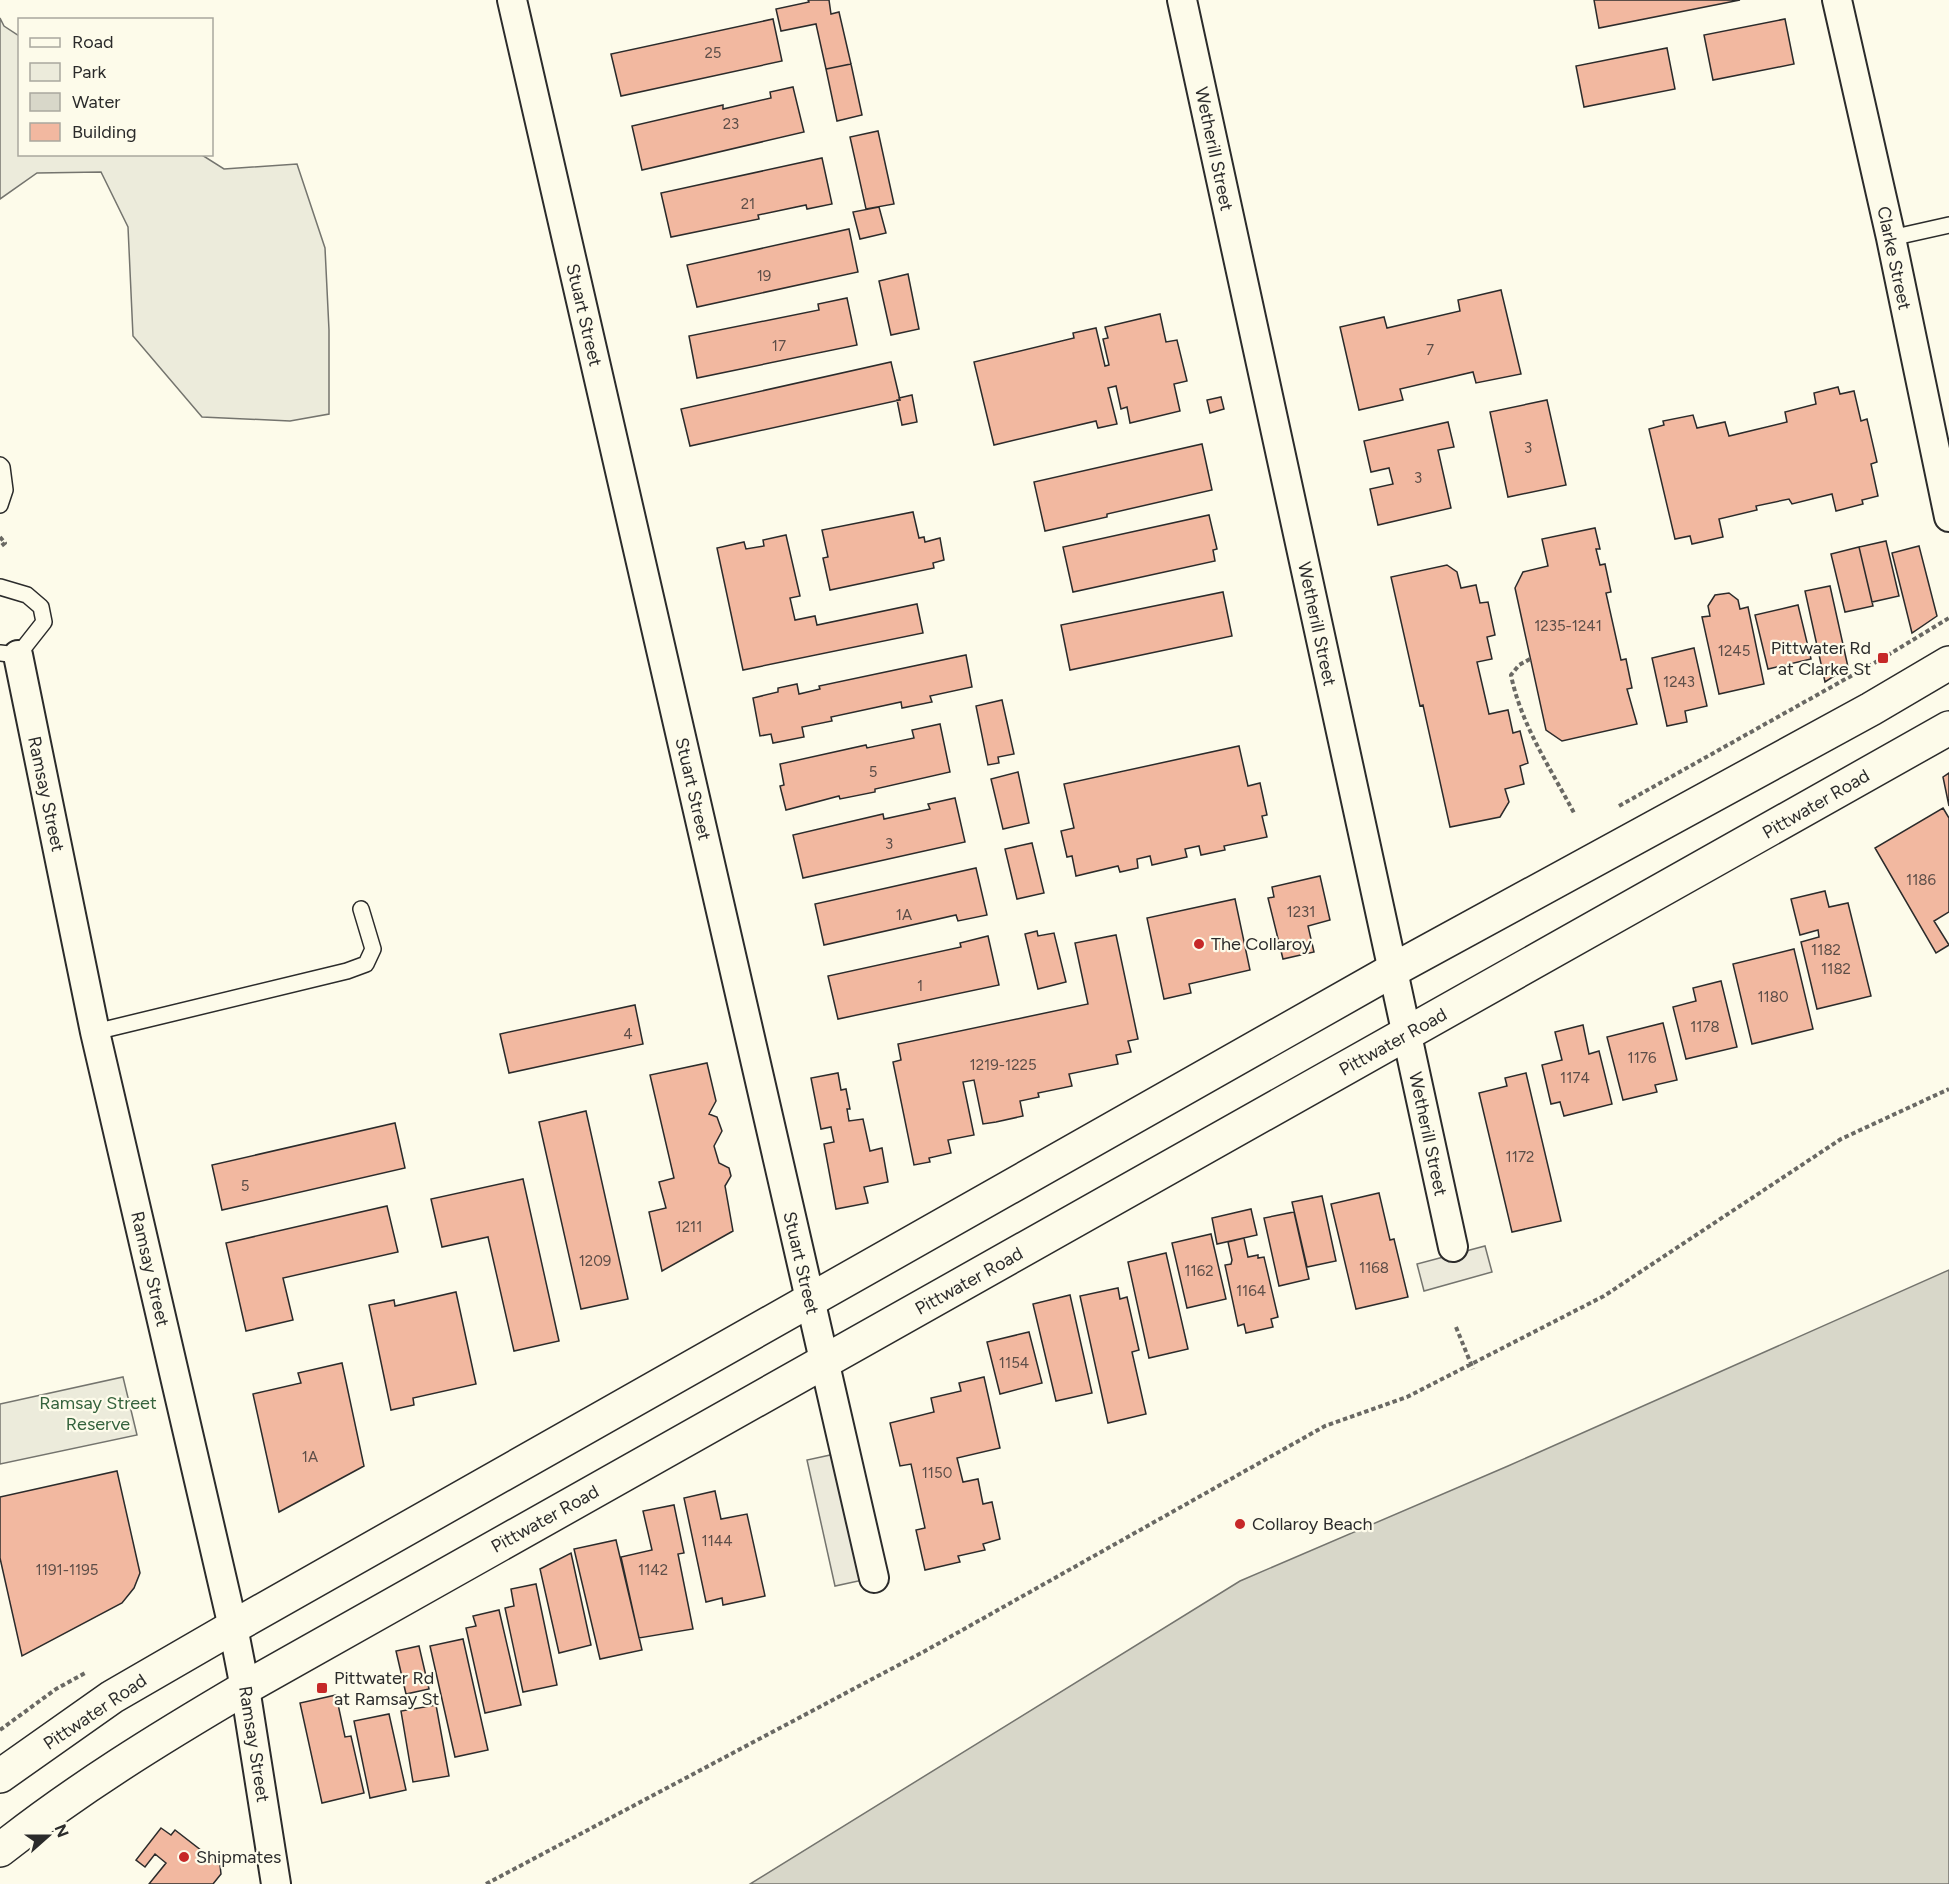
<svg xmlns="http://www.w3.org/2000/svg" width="1949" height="1884" viewBox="0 0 1949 1884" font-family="Figtree,sans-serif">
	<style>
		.green { fill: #ecebdb; stroke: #74746e; stroke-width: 1.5 }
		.parking { fill: #eceadb; stroke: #74746e; stroke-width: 1.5 }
		.water { fill: #d8d7c9; stroke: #74746e; stroke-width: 1.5 }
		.building { fill: #f2b8a0; stroke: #2b2b2b; stroke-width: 1.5 }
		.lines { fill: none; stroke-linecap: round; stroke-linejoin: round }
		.lane-casing { stroke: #2b2b2b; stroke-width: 18 }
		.street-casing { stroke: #2b2b2b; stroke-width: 32 }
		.highway-casing { stroke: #2b2b2b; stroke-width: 36 }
		.path { stroke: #6a6964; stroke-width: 4; stroke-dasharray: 4.5 3; stroke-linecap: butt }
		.lane { stroke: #fdfbea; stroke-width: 15 }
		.street { stroke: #fdfbea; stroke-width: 28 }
		.highway { stroke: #fdfbea; stroke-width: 33 }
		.poi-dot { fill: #c62828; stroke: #fdfbea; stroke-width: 2 }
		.labels { text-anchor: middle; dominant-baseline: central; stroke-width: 4.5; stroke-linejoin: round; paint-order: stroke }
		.number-label { font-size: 15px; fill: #5d4e48 }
		.street-label { font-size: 18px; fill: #2b2b2b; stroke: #fdfbea }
		.poi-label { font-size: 18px; fill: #2b2b2b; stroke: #fdfbea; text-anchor: start }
		.park-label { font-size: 18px; fill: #34623c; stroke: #fdfbea }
	</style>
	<rect width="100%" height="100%" fill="#fdfbea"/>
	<path class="green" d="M 0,18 L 4,26 L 19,36 L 20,154 L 202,155 L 224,169 L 297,164 L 325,248 L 329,330 L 329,414 L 290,421 L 202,417 L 133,336 L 128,227 L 101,172 L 37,173 L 0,199 Z
		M 123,1377 L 137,1435 L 0,1464 L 0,1404 Z"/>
	<path class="parking" d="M 1485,1246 L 1492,1272 L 1424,1291 L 1417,1264 Z
		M 835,1454 L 863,1580 L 835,1586 L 807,1460 Z"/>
	<path class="water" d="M 1949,1270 L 1949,1884 L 750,1884 L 1240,1581 L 1508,1466 Z"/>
	<path class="building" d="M 808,0 L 829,0 L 831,14 L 839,12 L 851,64 L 826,69 L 816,24 L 781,31 L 776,9 L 809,2 Z
		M 1594,0 L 1740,0 L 1599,28 Z
		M 773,19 L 782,61 L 621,96 L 611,54 Z
		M 1785,19 L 1794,64 L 1713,80 L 1704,35 Z
		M 1667,48 L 1675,89 L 1584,107 L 1576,66 Z
		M 851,64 L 862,115 L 837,121 L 826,69 Z
		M 793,87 L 804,132 L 642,170 L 632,126 L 723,105 L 723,109 L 771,98 L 770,92 Z
		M 878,131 L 894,204 L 866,209 L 850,137 Z
		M 822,158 L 832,204 L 807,209 L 806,205 L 758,215 L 759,219 L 671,237 L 661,193 Z
		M 879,207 L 886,233 L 860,239 L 853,212 Z
		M 849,229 L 858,272 L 697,307 L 687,265 Z
		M 908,274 L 919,329 L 891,335 L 879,281 Z
		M 1501,290 L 1521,374 L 1476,383 L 1473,372 L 1400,389 L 1403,400 L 1359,410 L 1340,327 L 1384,317 L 1387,328 L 1460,311 L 1458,300 Z
		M 847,298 L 857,345 L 697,378 L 689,336 L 819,310 L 818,304 Z
		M 1160,314 L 1166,342 L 1177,340 L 1187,381 L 1174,384 L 1180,411 L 1130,423 L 1127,407 L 1121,409 L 1116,386 L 1108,388 L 1117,424 L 1098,428 L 1096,421 L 994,445 L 974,362 L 1074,338 L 1073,333 L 1096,328 L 1105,366 L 1109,365 L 1103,339 L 1108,338 L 1105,327 Z
		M 891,362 L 900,400 L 690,446 L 681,409 Z
		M 1838,387 L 1840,394 L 1854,391 L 1861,421 L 1867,419 L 1877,462 L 1871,464 L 1878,496 L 1862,500 L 1863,504 L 1836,511 L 1832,494 L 1792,504 L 1789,499 L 1756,506 L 1757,510 L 1719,519 L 1723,537 L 1692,544 L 1690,536 L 1675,539 L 1649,429 L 1664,425 L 1663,421 L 1693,415 L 1697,428 L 1725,422 L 1729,436 L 1787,422 L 1785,412 L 1816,404 L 1814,393 Z
		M 912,395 L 917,422 L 902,425 L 897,400 L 900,400 L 899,398 Z
		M 1221,397 L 1224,409 L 1210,413 L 1207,400 Z
		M 1547,400 L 1566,485 L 1508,497 L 1490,412 Z
		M 1448,422 L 1454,447 L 1438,450 L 1451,508 L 1378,525 L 1370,489 L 1393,484 L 1389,468 L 1371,472 L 1364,441 Z
		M 1202,444 L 1212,490 L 1107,514 L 1107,517 L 1045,531 L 1034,482 Z
		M 913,512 L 919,538 L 924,537 L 925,542 L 940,538 L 944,560 L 933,563 L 934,568 L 830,590 L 823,558 L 828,557 L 822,530 Z
		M 1209,515 L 1217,549 L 1213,550 L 1215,561 L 1073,592 L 1063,547 Z
		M 1595,528 L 1600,549 L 1596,549 L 1600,565 L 1605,564 L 1611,592 L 1606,593 L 1621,660 L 1626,659 L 1632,688 L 1627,689 L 1637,724 L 1562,741 L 1546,730 L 1515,588 L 1523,572 L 1548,566 L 1542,539 Z
		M 786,535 L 800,596 L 790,598 L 795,620 L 815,616 L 817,625 L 917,604 L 923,633 L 743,670 L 717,548 L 744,542 L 746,549 L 764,546 L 763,540 Z
		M 1886,541 L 1899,596 L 1872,602 L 1859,547 Z
		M 1919,546 L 1937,616 L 1912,633 L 1892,553 Z
		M 1859,547 L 1873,606 L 1845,612 L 1831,554 Z
		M 1447,565 L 1457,572 L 1461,588 L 1476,585 L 1480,603 L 1488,602 L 1495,635 L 1487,637 L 1492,659 L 1477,662 L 1489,714 L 1508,710 L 1513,733 L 1520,731 L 1528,763 L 1520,766 L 1524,784 L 1505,789 L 1509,802 L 1500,817 L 1450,827 L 1423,705 L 1420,706 L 1391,577 Z
		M 1830,586 L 1848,667 L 1825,682 L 1805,591 Z
		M 1223,592 L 1232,636 L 1070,670 L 1061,625 Z
		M 1729,593 L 1738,600 L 1740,609 L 1748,607 L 1764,684 L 1719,694 L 1702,617 L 1710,616 L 1708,606 L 1715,595 Z
		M 1798,605 L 1811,659 L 1768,669 L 1755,615 Z
		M 1694,648 L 1707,706 L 1685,711 L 1687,722 L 1667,726 L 1652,658 Z
		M 966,655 L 972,687 L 930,696 L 932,702 L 902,708 L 901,702 L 831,717 L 832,721 L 802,727 L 804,737 L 773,743 L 771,734 L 760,736 L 753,698 L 778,692 L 778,688 L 797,684 L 799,694 L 820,689 L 819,686 Z
		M 1002,700 L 1014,754 L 998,757 L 999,763 L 988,765 L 976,706 Z
		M 940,724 L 950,772 L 875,789 L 875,792 L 840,799 L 839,796 L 786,810 L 780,786 L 784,785 L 780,764 L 866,745 L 867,748 L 914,738 L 912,730 Z
		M 1239,746 L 1248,786 L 1260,783 L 1267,815 L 1262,816 L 1267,837 L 1224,846 L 1225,850 L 1201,855 L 1199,846 L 1185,849 L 1187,857 L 1152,865 L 1150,856 L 1137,859 L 1138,868 L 1120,872 L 1118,866 L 1076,876 L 1072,856 L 1067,857 L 1061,831 L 1074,828 L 1064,784 Z
		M 1018,772 L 1029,823 L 1003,829 L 991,779 Z
		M 1949,773 L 1949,806 L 1943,777 Z
		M 955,798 L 965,842 L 803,878 L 793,835 L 883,814 L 884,819 L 930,809 L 928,804 Z
		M 1943,808 L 1949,818 L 1949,912 L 1934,921 L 1949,945 L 1936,953 L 1875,848 Z
		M 1032,843 L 1044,893 L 1017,899 L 1005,849 Z
		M 976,868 L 987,915 L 958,921 L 956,915 L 824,945 L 815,904 Z
		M 1320,876 L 1330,920 L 1308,926 L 1314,952 L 1283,959 L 1268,898 L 1274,897 L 1272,887 Z
		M 1825,891 L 1829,907 L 1848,903 L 1871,996 L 1817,1009 L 1801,942 L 1819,937 L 1818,930 L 1800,935 L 1791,899 Z
		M 1235,899 L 1250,970 L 1189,984 L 1191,993 L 1164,999 L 1147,918 Z
		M 1037,931 L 1038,936 L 1054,933 L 1066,982 L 1038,989 L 1025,934 Z
		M 1116,935 L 1138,1039 L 1128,1041 L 1131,1052 L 1116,1055 L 1118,1064 L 1069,1074 L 1072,1086 L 1038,1093 L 1039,1097 L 1020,1101 L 1023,1116 L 996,1122 L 983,1124 L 974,1080 L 963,1082 L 974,1135 L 948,1140 L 951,1153 L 929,1158 L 930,1162 L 914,1165 L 893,1062 L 901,1060 L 898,1044 L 1088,1004 L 1075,943 Z
		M 988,936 L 999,985 L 838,1019 L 828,976 L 961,947 L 960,943 Z
		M 1794,949 L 1813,1029 L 1752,1044 L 1733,964 Z
		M 1721,981 L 1737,1047 L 1686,1059 L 1673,1007 L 1696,1001 L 1693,988 Z
		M 635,1005 L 643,1044 L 509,1073 L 500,1034 Z
		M 1663,1023 L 1677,1080 L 1655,1085 L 1657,1092 L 1623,1100 L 1607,1037 Z
		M 1583,1025 L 1589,1054 L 1599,1051 L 1612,1104 L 1564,1116 L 1560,1102 L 1551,1104 L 1542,1065 L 1562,1060 L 1555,1032 Z
		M 707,1063 L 716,1101 L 709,1114 L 717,1117 L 722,1131 L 714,1146 L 719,1163 L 729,1168 L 731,1176 L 725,1186 L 733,1231 L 662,1271 L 649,1212 L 666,1208 L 659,1182 L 674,1178 L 650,1075 Z
		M 838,1073 L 841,1090 L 846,1089 L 850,1109 L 847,1109 L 849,1121 L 863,1119 L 870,1151 L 882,1148 L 888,1182 L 864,1187 L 868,1203 L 836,1209 L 824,1144 L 834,1142 L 831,1127 L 821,1129 L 811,1078 Z
		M 1526,1073 L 1561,1221 L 1512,1232 L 1479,1093 L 1507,1086 L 1505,1078 Z
		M 586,1111 L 628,1299 L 581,1309 L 539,1122 Z
		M 395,1123 L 405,1168 L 222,1210 L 212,1165 Z
		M 523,1179 L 559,1341 L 514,1351 L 488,1237 L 442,1247 L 431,1199 Z
		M 1379,1193 L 1390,1240 L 1394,1239 L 1408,1297 L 1356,1309 L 1331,1204 Z
		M 1322,1196 L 1336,1261 L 1307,1267 L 1292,1202 Z
		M 387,1206 L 398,1252 L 283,1278 L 293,1320 L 246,1331 L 226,1243 Z
		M 1251,1209 L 1257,1235 L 1217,1244 L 1212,1218 Z
		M 1294,1212 L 1309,1279 L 1279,1286 L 1264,1218 Z
		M 1211,1234 L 1226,1299 L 1187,1308 L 1172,1243 Z
		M 1244,1238 L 1248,1257 L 1258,1255 L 1258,1258 L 1264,1257 L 1278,1317 L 1271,1319 L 1273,1327 L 1246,1333 L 1244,1324 L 1238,1326 L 1225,1265 L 1231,1264 L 1232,1260 L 1228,1242 Z
		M 1166,1253 L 1188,1349 L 1149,1358 L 1128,1262 Z
		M 1118,1288 L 1120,1299 L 1127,1297 L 1139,1350 L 1132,1352 L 1146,1414 L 1108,1423 L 1080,1296 Z
		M 456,1292 L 476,1384 L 413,1398 L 414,1405 L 391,1410 L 369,1305 L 394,1300 L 395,1306 Z
		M 1070,1295 L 1092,1393 L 1056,1401 L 1033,1304 Z
		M 1029,1332 L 1042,1383 L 1000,1394 L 987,1342 Z
		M 342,1363 L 364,1466 L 279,1512 L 253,1394 L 301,1383 L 298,1373 Z
		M 984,1377 L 1000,1448 L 957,1458 L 963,1482 L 978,1479 L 983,1504 L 992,1502 L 1000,1539 L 983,1544 L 985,1550 L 958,1556 L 960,1562 L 925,1570 L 916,1530 L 925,1528 L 911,1464 L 900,1466 L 890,1423 L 934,1412 L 931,1398 L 961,1391 L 959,1383 Z
		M 117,1471 L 140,1573 L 134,1588 L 122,1603 L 22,1656 L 0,1558 L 0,1497 Z
		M 715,1491 L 721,1519 L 747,1514 L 765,1596 L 723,1605 L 722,1598 L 706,1602 L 684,1498 Z
		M 674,1505 L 684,1553 L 678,1554 L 693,1629 L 639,1638 L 621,1557 L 652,1550 L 643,1511 Z
		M 616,1540 L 642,1650 L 600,1659 L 574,1549 Z
		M 571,1553 L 591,1645 L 559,1653 L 540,1569 Z
		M 536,1584 L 557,1685 L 523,1692 L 505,1608 L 514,1606 L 511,1589 Z
		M 499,1610 L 521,1705 L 485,1713 L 466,1628 L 476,1626 L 473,1616 Z
		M 463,1639 L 488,1750 L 455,1757 L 430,1646 Z
		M 419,1646 L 429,1689 L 406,1694 L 396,1651 Z
		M 336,1695 L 345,1737 L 351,1736 L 364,1793 L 322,1803 L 300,1703 Z
		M 436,1705 L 449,1776 L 413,1782 L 401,1711 Z
		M 389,1714 L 406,1790 L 370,1798 L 354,1721 Z
		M 161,1828 L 171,1835 L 175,1830 L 220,1865 L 221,1874 L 213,1884 L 149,1884 L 166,1863 L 155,1854 L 145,1867 L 136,1860 Z"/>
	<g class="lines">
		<g class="lane-casing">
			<path id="lane" d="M 1891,238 L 1949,225
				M 0,465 L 2,467 L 5,490 L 0,505
				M 0,587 L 27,595 L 41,607 L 44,622 L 18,655 L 0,653
				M 95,1032 L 347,971 L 366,964 L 373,949 L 361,909"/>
		</g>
		<g class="street-casing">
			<path id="street" d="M 512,0 L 874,1578
				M 1182,0 L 1453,1247
				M 1837,0 L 1891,238 L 1949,517
				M 18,655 L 95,1032 L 233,1627 L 245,1688 L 276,1884"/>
		</g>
		<g class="highway-casing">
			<path id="highway" d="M 0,1776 L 112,1697 L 233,1627 L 1393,970 L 1871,709 L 1949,663
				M 0,1850 C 77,1789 160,1738 245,1688 L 1949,728"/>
		</g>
		<path class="path" d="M 0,537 L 5,543 L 0,547
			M 1530,659 L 1519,665 L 1511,675 C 1521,725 1551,769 1574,813
			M 1619,806 L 1883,658 L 1949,618
			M 1456,1327 L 1473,1369
			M 0,1730 L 56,1689 L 87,1672
			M 486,1884 L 925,1651 L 1325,1426 L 1407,1397 L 1604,1296 L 1841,1139 L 1949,1089"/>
		<use href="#lane" class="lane"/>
		<use href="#street" class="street"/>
		<use href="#highway" class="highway"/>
	</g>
	<g class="poi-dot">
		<rect x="1877" y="652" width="12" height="12" rx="3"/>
		<circle cx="1199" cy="944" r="6"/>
		<circle cx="1240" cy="1524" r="6"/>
		<rect x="316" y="1682" width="12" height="12" rx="3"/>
		<circle cx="184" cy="1857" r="6"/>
	</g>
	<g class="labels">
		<g class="number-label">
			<text x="713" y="53">25</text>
			<text x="731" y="124">23</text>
			<text x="748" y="204">21</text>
			<text x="764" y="276">19</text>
			<text x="779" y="346">17</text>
			<text x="1430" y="350">7</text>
			<text x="1528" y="448">3</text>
			<text x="1418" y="478">3</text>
			<text x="1568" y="626">1235-1241</text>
			<text x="1734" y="651">1245</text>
			<text x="1679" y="682">1243</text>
			<text x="873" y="772">5</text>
			<text x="889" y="844">3</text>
			<text x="1921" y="880">1186</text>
			<text x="1301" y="912">1231</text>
			<text x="904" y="915">1A</text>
			<text x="1826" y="950">1182</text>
			<text x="1836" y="969">1182</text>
			<text x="920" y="986">1</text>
			<text x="1773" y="997">1180</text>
			<text x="1705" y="1027">1178</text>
			<text x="628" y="1034">4</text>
			<text x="1642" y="1058">1176</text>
			<text x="1003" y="1065">1219-1225</text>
			<text x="1575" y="1078">1174</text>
			<text x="1520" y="1157">1172</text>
			<text x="245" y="1186">5</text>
			<text x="689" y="1227">1211</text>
			<text x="595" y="1261">1209</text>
			<text x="1374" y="1268">1168</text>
			<text x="1199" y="1271">1162</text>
			<text x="1251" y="1291">1164</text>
			<text x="1014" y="1363">1154</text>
			<text x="310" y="1457">1A</text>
			<text x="937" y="1473">1150</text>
			<text x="717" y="1541">1144</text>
			<text x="67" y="1570">1191-1195</text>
			<text x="653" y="1570">1142</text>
		</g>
		<g class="street-label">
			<text transform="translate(1214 149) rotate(78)">Wetherill Street</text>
			<text transform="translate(1894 258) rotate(78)">Clarke Street</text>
			<text transform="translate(584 315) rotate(77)">Stuart Street</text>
			<text transform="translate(1317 624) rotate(78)">Wetherill Street</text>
			<text transform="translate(693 789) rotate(77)">Stuart Street</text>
			<text transform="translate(46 794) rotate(78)">Ramsay Street</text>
			<text transform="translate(1816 804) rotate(-30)">Pittwater Road</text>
			<text transform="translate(1393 1042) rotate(-29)">Pittwater Road</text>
			<text transform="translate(1428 1134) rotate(78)">Wetherill Street</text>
			<text transform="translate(801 1263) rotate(77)">Stuart Street</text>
			<text transform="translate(150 1269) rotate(77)">Ramsay Street</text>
			<text transform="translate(969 1281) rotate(-29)">Pittwater Road</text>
			<text transform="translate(545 1519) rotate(-29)">Pittwater Road</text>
			<text transform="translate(95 1712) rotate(-34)">Pittwater Road</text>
			<text transform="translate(254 1744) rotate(81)">Ramsay Street</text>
		</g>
		<g class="poi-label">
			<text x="1871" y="648" text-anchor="end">Pittwater Rd<tspan x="1871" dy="21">at Clarke St</tspan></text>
			<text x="1211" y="944">The Collaroy</text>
			<text x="1252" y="1524">Collaroy Beach</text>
			<text x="334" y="1678">Pittwater Rd<tspan x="334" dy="21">at Ramsay St</tspan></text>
			<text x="196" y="1857">Shipmates</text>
		</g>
		<g class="park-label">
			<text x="98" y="1403">Ramsay Street<tspan x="98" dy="21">Reserve</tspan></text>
		</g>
	</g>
	<rect x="18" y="18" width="195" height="138" fill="#fdfbea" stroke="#a9a89e" stroke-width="1.5"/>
	<rect x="30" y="38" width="30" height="9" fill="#fdfbea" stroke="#a9a89e" stroke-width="1.5"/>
	<text x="72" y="48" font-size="18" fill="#2b2b2b">Road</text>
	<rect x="30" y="63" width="30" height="18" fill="#ecebdb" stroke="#a9a89e" stroke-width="1.5"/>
	<text x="72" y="78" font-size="18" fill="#2b2b2b">Park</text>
	<rect x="30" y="93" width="30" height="18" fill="#d8d7c9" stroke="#a9a89e" stroke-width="1.5"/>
	<text x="72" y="108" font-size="18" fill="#2b2b2b">Water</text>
	<rect x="30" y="123" width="30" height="18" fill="#f2b8a0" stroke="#a9a89e" stroke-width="1.5"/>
	<text x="72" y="138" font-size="18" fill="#2b2b2b">Building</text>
	<g transform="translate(48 1836) rotate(69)" stroke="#fdfbea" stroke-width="4.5" paint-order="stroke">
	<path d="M0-4.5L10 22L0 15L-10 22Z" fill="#2b2b2b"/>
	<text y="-9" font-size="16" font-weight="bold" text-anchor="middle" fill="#2b2b2b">N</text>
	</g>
</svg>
